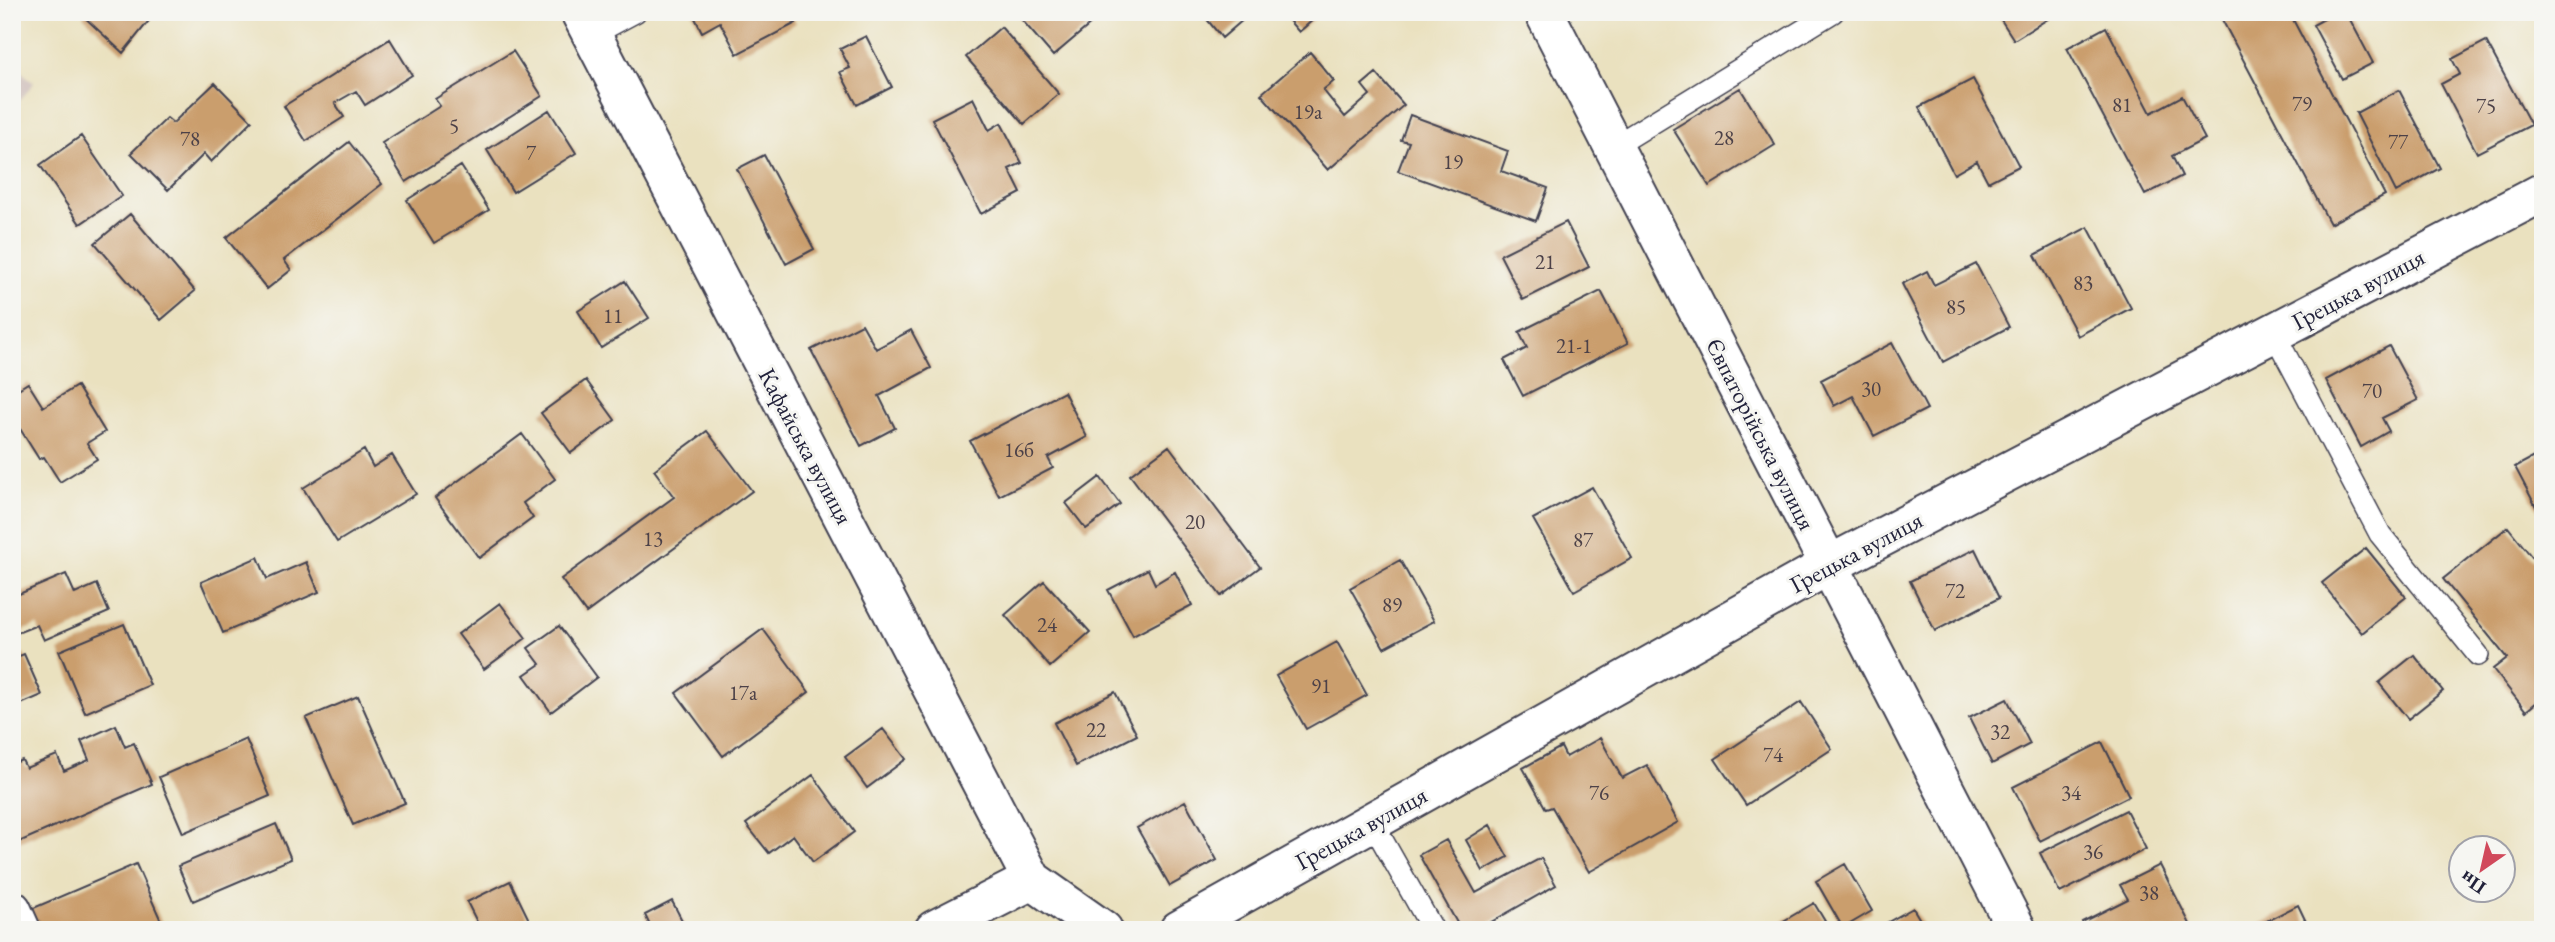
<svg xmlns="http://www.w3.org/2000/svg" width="2555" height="942" viewBox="0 0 2555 942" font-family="'EB Garamond',serif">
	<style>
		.industrial { fill: #cfc0bb }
		.building { fill: #ca9e6d }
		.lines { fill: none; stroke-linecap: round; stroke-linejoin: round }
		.service-casing { stroke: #403f4f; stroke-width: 24 }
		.minor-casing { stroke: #403f4f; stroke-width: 42 }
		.service { stroke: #fff; stroke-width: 21 }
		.minor { stroke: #fff; stroke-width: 38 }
		.labels { text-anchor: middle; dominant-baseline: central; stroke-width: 6; stroke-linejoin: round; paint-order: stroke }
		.number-label { font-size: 21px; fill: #4c4148 }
		.street-label { font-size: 24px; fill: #22223b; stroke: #f6f6f2 }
	</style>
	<rect width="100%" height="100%" fill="#f6f6f2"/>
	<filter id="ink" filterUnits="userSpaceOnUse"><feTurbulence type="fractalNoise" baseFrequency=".0143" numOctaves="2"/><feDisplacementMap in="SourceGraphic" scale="14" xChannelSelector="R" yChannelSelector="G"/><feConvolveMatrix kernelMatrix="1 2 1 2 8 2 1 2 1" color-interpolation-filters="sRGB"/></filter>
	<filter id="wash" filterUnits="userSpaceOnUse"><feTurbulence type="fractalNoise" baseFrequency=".00686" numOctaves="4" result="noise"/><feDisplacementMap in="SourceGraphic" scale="28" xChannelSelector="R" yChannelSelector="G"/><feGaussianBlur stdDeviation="1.57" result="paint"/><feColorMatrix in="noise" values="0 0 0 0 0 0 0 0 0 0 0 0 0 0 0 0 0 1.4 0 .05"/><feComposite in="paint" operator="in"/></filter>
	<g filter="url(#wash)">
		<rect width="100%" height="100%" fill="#eae1bf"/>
		<path class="industrial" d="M 12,63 L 34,83 L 12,110 Z"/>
		<g id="blocks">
			<path class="building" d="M 86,12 L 156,12 L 123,53 L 83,16 Z
				M 692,12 L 790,12 L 796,23 L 737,54 L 720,22 L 702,32 Z
				M 1015,12 L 1085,12 L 1093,22 L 1053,56 Z
				M 1201,12 L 1252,12 L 1222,38 Z
				M 1288,12 L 1322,12 L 1299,32 L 1284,15 Z
				M 1996,12 L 2059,12 L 2014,40 Z
				M 2218,12 L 2289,12 L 2385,195 L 2330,224 Z
				M 2337,12 L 2346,12 L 2373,63 L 2342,79 L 2313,25 Z
				M 1001,27 L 1059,94 L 1024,124 L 966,57 Z
				M 2106,27 L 2151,113 L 2182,96 L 2205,139 L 2172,156 L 2182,176 L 2145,195 L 2067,48 Z
				M 866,36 L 892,87 L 857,105 L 840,72 L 850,68 L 840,49 Z
				M 390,39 L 412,75 L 365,105 L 356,91 L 335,103 L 344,117 L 306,141 L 284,106 Z
				M 2486,41 L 2531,125 L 2477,153 L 2441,84 L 2460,74 L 2452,59 Z
				M 513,51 L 542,96 L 406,182 L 382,143 L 440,106 L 435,99 Z
				M 1310,52 L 1334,81 L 1323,90 L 1345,117 L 1370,95 L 1362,85 L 1376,73 L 1404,105 L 1328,170 L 1261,94 Z
				M 1973,79 L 2019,166 L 1988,182 L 1977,161 L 1954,174 L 1919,107 Z
				M 215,83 L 252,121 L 211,162 L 204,154 L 168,190 L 131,153 L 167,118 L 173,123 Z
				M 1740,88 L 1775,145 L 1709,186 L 1673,129 Z
				M 2399,90 L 2440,168 L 2396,192 L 2356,113 Z
				M 973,98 L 989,130 L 1001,123 L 1022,163 L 1009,169 L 1021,193 L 981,214 L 932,119 Z
				M 549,110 L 576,153 L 513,192 L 487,150 Z
				M 1410,115 L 1508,151 L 1501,171 L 1548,188 L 1536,221 L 1398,171 L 1409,142 L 1401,140 Z
				M 81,136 L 122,196 L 80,224 L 40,165 Z
				M 349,142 L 382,184 L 284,260 L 291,270 L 267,289 L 226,238 Z
				M 764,155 L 814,249 L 786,264 L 737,169 Z
				M 461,166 L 489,210 L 434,243 L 407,200 Z
				M 130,214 L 195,291 L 161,320 L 95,243 Z
				M 1566,222 L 1589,267 L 1523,300 L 1500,255 Z
				M 2088,227 L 2131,308 L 2078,336 L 2035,255 Z
				M 1976,264 L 2009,327 L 1943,362 L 1902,284 L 1927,271 L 1934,285 Z
				M 625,281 L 649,318 L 601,348 L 578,311 Z
				M 1601,291 L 1628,343 L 1523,396 L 1504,360 L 1527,348 L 1519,332 Z
				M 862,324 L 876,349 L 911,330 L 931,368 L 879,396 L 895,428 L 861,446 L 811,350 Z
				M 1892,343 L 1927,409 L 1874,436 L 1853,396 L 1834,406 L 1821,380 Z
				M 2389,346 L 2418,400 L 2382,418 L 2389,431 L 2361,447 L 2326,380 Z
				M 586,380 L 615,420 L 571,453 L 541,413 Z
				M 28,383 L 43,407 L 77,386 L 105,432 L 87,443 L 97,459 L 60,482 L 44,457 L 39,459 L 12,416 L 12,393 Z
				M 1064,392 L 1087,437 L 1048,458 L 1053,468 L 999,496 L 970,441 Z
				M 707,431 L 752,491 L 586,613 L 561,579 L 674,497 L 654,470 Z
				M 522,434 L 555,479 L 523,503 L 533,518 L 479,558 L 435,498 Z
				M 1169,446 L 1260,567 L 1221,596 L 1130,475 Z
				M 364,450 L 373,467 L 392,455 L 416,494 L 337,542 L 303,488 Z
				M 2543,452 L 2543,520 L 2515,467 Z
				M 1100,477 L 1120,504 L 1086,529 L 1066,503 Z
				M 1592,487 L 1632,558 L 1574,591 L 1533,519 Z
				M 2508,527 L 2543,571 L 2543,697 L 2526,711 L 2493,669 L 2507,658 L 2443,579 Z
				M 2366,548 L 2406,597 L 2362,633 L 2322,583 Z
				M 1975,549 L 1999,598 L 1935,631 L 1910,581 Z
				M 258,557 L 267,579 L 306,562 L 319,592 L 223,633 L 201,582 Z
				M 1400,560 L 1434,621 L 1384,648 L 1350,588 Z
				M 1148,569 L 1155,584 L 1175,572 L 1192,605 L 1133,636 L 1108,590 Z
				M 66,574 L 75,594 L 97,584 L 109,612 L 44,640 L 37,625 L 12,635 L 12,597 Z
				M 1044,581 L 1090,632 L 1050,667 L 1005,615 Z
				M 500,603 L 526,638 L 484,669 L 458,634 Z
				M 124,624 L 150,685 L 85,713 L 59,651 Z
				M 559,626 L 597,677 L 551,712 L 524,675 L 540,664 L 528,648 Z
				M 763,629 L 809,692 L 723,756 L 676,693 Z
				M 1337,642 L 1367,695 L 1306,729 L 1276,676 Z
				M 24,654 L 42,695 L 12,708 L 12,659 Z
				M 2414,655 L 2443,691 L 2408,719 L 2379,683 Z
				M 1115,692 L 1137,735 L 1076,766 L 1054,723 Z
				M 358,696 L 405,803 L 353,825 L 306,718 Z
				M 2007,699 L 2030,744 L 1992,764 L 1969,718 Z
				M 1801,702 L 1832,749 L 1746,805 L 1715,759 Z
				M 116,725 L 125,747 L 134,743 L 152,784 L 12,845 L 12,764 L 22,760 L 26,768 L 57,755 L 64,771 L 89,760 L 81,741 Z
				M 883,729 L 906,759 L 867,788 L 845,757 Z
				M 1600,738 L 1622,778 L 1647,765 L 1678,822 L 1589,872 L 1552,807 L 1546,809 L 1523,768 L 1561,747 L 1566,757 Z
				M 246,739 L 270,796 L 183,833 L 159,777 Z
				M 2102,742 L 2129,796 L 2040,841 L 2013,787 Z
				M 813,775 L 854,832 L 813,862 L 793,835 L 769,853 L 746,824 Z
				M 1185,801 L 1217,860 L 1170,886 L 1137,828 Z
				M 2126,810 L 2146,849 L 2060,893 L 2040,853 Z
				M 276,824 L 291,859 L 193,901 L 178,866 Z
				M 1490,825 L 1508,857 L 1483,871 L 1466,840 Z
				M 1446,840 L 1476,893 L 1541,858 L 1556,885 L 1477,930 L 1461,930 L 1419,855 Z
				M 136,864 L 165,930 L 38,930 L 29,910 Z
				M 1845,864 L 1872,911 L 1843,928 L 1816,881 Z
				M 2160,865 L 2191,926 L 2183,930 L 2086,930 L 2082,922 L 2128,899 L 2120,885 Z
				M 510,881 L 534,930 L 481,930 L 467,902 Z
				M 672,901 L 687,930 L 652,930 L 645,915 Z
				M 1814,903 L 1826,923 L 1815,930 L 1768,930 Z
				M 2298,905 L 2310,930 L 2249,930 Z
				M 1913,908 L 1926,930 L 1874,930 Z"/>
		</g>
	</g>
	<g filter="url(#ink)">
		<use href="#blocks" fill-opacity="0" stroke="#403f4f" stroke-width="2"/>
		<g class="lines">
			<g class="service-casing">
				<path id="service" d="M 592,35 L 635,12
					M 1613,147 L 1833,12
					M 2274,333 L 2380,534 L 2478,655
					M 1372,822 L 1433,930"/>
			</g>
			<g class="minor-casing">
				<path id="minor" d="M 580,12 L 1032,880 L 1103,930
					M 1544,12 L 2017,930
					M 12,910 L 21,930
					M 934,930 L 1032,880
					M 1179,930 L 1829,565 L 2543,192"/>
			</g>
			<use href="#service" class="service"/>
			<use href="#minor" class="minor"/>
		</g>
	</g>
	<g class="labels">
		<g class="number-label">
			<text x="2302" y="103">79</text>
			<text x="2122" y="104">81</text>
			<text x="2486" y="105">75</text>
			<text x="1308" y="111">19а</text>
			<text x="454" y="125">5</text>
			<text x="1724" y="137">28</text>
			<text x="190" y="138">78</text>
			<text x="2398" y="141">77</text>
			<text x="531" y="152">7</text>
			<text x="1453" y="161">19</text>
			<text x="1545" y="261">21</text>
			<text x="2083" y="282">83</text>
			<text x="1956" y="306">85</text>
			<text x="613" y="315">11</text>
			<text x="1574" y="345">21-1</text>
			<text x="1871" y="388">30</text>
			<text x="2372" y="390">70</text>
			<text x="1019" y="449">16б</text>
			<text x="1195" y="521">20</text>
			<text x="653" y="538">13</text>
			<text x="1583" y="539">87</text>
			<text x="1955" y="590">72</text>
			<text x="1392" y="604">89</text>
			<text x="1047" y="624">24</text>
			<text x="1321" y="685">91</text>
			<text x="743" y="692">17а</text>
			<text x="1096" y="729">22</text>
			<text x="2000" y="731">32</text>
			<text x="1773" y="754">74</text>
			<text x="1599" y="792">76</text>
			<text x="2071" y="792">34</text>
			<text x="2093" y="851">36</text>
			<text x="2149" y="892">38</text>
		</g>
		<g class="street-label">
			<text transform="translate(2358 289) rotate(-28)">Грецька вулиця</text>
			<text transform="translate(1761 434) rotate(63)">Євпаторійська вулиця</text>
			<text transform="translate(806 446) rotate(62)">Кафайська вулиця</text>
			<text transform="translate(1856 552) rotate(-28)">Грецька вулиця</text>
			<text transform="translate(1361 828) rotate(-29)">Грецька вулиця</text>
		</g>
	</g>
	<rect width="2555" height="942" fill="none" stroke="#f6f6f2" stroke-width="42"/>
	<g transform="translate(2482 869) rotate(214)"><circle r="33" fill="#f6f6f2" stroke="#a1a1a9" stroke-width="2"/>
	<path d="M0-5L12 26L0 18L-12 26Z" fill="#d1495b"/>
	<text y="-10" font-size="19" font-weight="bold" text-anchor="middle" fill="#22223b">Пн</text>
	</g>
</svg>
